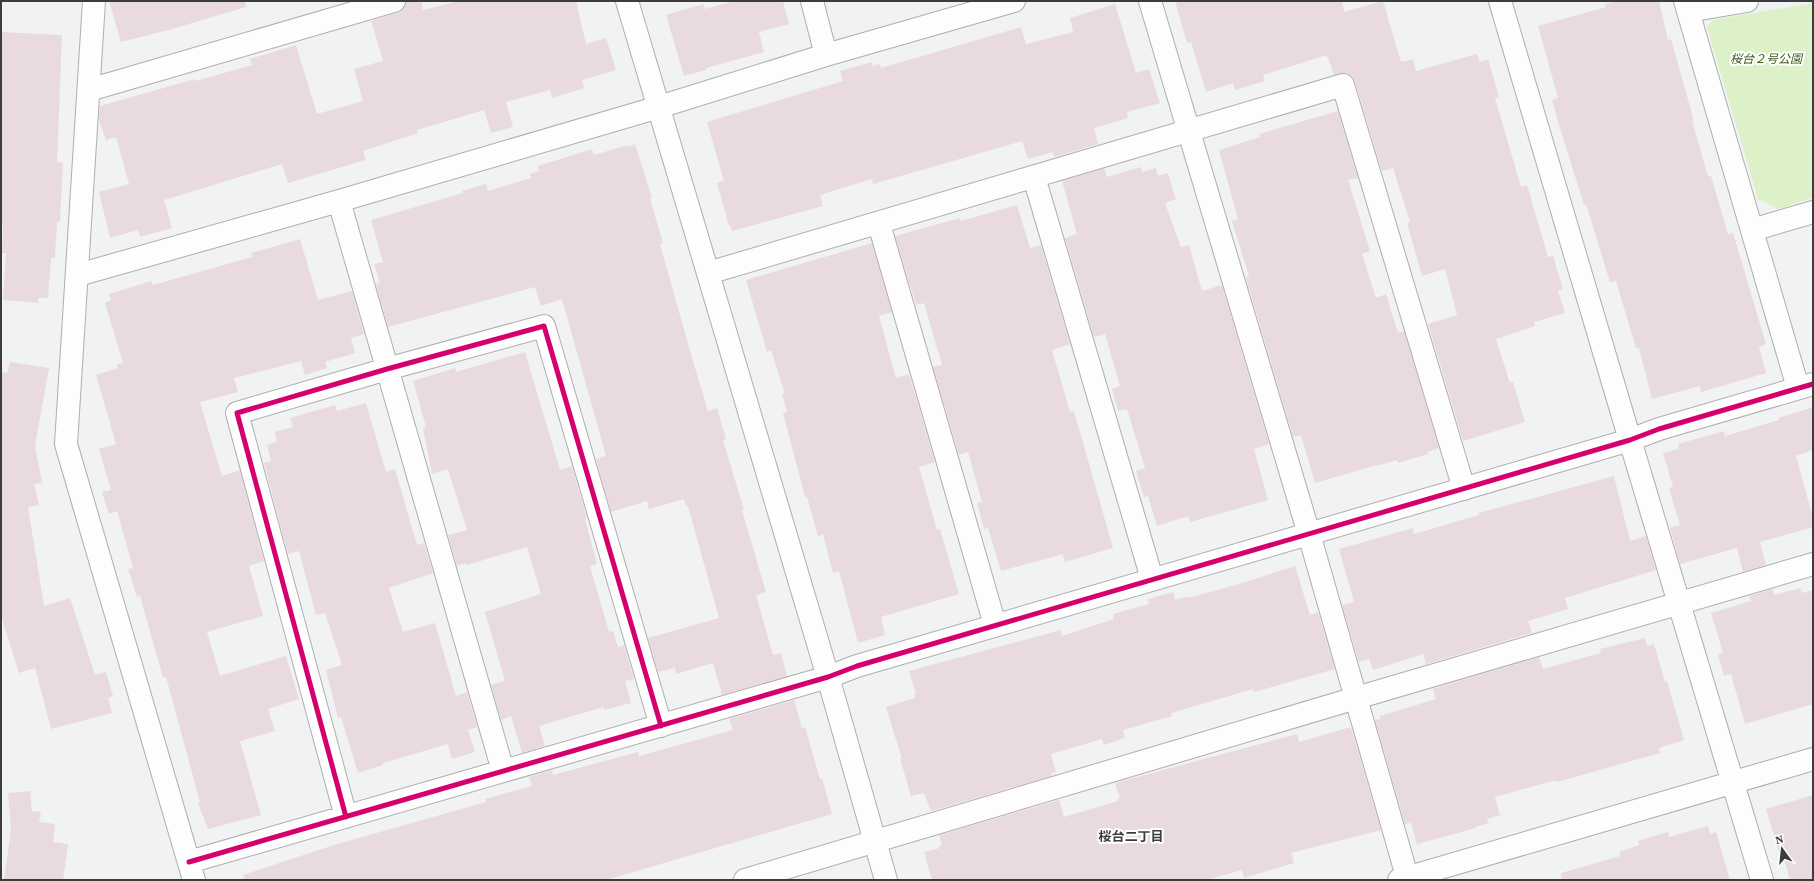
<svg xmlns="http://www.w3.org/2000/svg" width="1814" height="881" viewBox="0 0 1814 881" font-family="'Source Serif 4','Noto Sans JP',serif">
	<style>
		.green { fill: #dcf1c8 }
		.building { fill: #e9dae0 }
		.lines { fill: none; stroke-linecap: round; stroke-linejoin: round }
		.minor-casing { stroke: #aeaeaf; stroke-width: 24 }
		.tertiary-casing { stroke: #aeaeaf; stroke-width: 24 }
		.minor { stroke: #fdfdfd; stroke-width: 22 }
		.tertiary { stroke: #fdfdfd; stroke-width: 22 }
		.cycleway-casing { stroke: #fff; stroke-width: 8 }
		.cycleway { stroke: #d6006c; stroke-width: 5 }
		.labels { text-anchor: middle; dominant-baseline: central; stroke-width: 4; stroke-linejoin: round; paint-order: stroke }
		.park-label { font-size: 12px; font-style: italic; fill: #3c5719; stroke: #fff }
		.neighbourhood-label { font-size: 13px; font-weight: bold; fill: #3b3c3d; stroke: #fff }
	</style>
	<rect width="100%" height="100%" fill="#f1f2f3"/>
	<path class="green" d="M 1813,3 L 1813,198 L 1778,209 L 1758,199 L 1707,27 L 1713,20 Z"/>
	<path class="building" d="M 109,1 L 245,1 L 246,7 L 172,29 L 121,42 Z
		M 406,1 L 422,1 L 423,10 L 459,1 L 576,1 L 586,44 L 606,38 L 616,70 L 582,80 L 584,88 L 552,98 L 550,90 L 506,102 L 513,127 L 491,133 L 484,110 L 417,130 L 418,133 L 363,151 L 366,160 L 288,183 L 282,164 L 164,200 L 172,228 L 140,237 L 138,230 L 110,238 L 99,192 L 129,184 L 116,137 L 106,140 L 99,120 L 100,106 L 195,79 L 196,81 L 252,65 L 250,59 L 296,45 L 317,114 L 363,101 L 354,69 L 383,61 L 371,21 L 398,13 L 403,9 Z
		M 734,1 L 783,1 L 789,24 L 759,32 L 764,52 L 706,68 L 706,70 L 684,76 L 666,15 L 703,4 L 705,9 Z
		M 1175,1 L 1342,1 L 1344,12 L 1383,1 L 1401,62 L 1413,59 L 1416,71 L 1477,54 L 1480,62 L 1488,59 L 1499,97 L 1495,98 L 1521,187 L 1527,185 L 1548,257 L 1553,256 L 1563,289 L 1558,291 L 1565,313 L 1534,322 L 1535,326 L 1496,339 L 1510,383 L 1513,382 L 1525,422 L 1463,441 L 1428,324 L 1457,315 L 1445,269 L 1422,276 L 1407,223 L 1410,222 L 1393,168 L 1382,171 L 1355,81 L 1352,76 L 1346,73 L 1334,75 L 1327,55 L 1263,75 L 1265,81 L 1235,90 L 1233,83 L 1206,92 L 1191,42 L 1187,43 Z
		M 1618,1 L 1659,1 L 1668,40 L 1671,39 L 1694,121 L 1692,121 L 1708,176 L 1711,176 L 1728,234 L 1733,233 L 1766,344 L 1759,347 L 1766,373 L 1701,392 L 1700,386 L 1652,399 L 1639,348 L 1636,348 L 1616,281 L 1610,282 L 1586,204 L 1584,205 L 1559,125 L 1552,100 L 1558,98 L 1538,26 L 1606,7 L 1605,4 Z
		M 1115,4 L 1136,73 L 1149,69 L 1160,103 L 1127,112 L 1128,118 L 1094,128 L 1098,144 L 1054,157 L 1053,152 L 1028,159 L 1022,141 L 873,184 L 872,179 L 820,195 L 823,206 L 732,231 L 730,225 L 729,226 L 717,183 L 724,181 L 707,122 L 843,81 L 840,71 L 872,62 L 873,66 L 880,64 L 881,68 L 1021,27 L 1026,44 L 1073,32 L 1070,18 Z
		M 1,32 L 62,35 L 57,162 L 63,163 L 60,222 L 57,222 L 55,258 L 51,258 L 48,298 L 38,298 L 38,303 L 3,300 L 6,253 L 2,253 L 3,225 L 1,225 Z
		M 1338,111 L 1358,178 L 1348,180 L 1370,251 L 1362,254 L 1376,298 L 1386,294 L 1398,333 L 1404,331 L 1439,448 L 1427,452 L 1428,454 L 1398,463 L 1397,460 L 1377,466 L 1377,465 L 1315,483 L 1301,435 L 1293,437 L 1246,278 L 1249,276 L 1232,221 L 1238,219 L 1219,150 L 1260,137 L 1259,134 Z
		M 635,144 L 652,198 L 650,199 L 663,243 L 660,244 L 692,358 L 708,411 L 717,408 L 726,439 L 723,440 L 744,510 L 742,510 L 766,592 L 756,595 L 773,655 L 781,653 L 787,676 L 722,695 L 713,663 L 676,674 L 675,668 L 658,672 L 648,638 L 719,618 L 688,506 L 686,506 L 684,499 L 649,509 L 647,501 L 611,512 L 596,459 L 606,456 L 562,299 L 541,306 L 535,287 L 388,327 L 376,284 L 380,283 L 374,264 L 383,262 L 371,220 L 463,193 L 462,191 L 486,184 L 488,191 L 531,178 L 530,174 L 539,171 L 538,166 L 592,149 L 594,155 L 628,145 L 629,147 Z
		M 1141,167 L 1142,172 L 1156,168 L 1158,176 L 1168,173 L 1176,199 L 1165,203 L 1181,247 L 1189,245 L 1202,291 L 1222,285 L 1269,444 L 1254,449 L 1268,500 L 1190,522 L 1188,516 L 1157,526 L 1148,496 L 1144,497 L 1136,471 L 1145,468 L 1127,409 L 1118,411 L 1112,389 L 1120,386 L 1105,334 L 1094,337 L 1065,238 L 1077,234 L 1062,181 L 1104,168 L 1107,177 Z
		M 1017,205 L 1030,248 L 1041,245 L 1070,344 L 1052,350 L 1070,412 L 1074,411 L 1113,548 L 1065,562 L 1063,554 L 1001,571 L 988,528 L 984,529 L 977,503 L 982,502 L 968,452 L 959,455 L 933,367 L 942,365 L 924,303 L 916,305 L 895,236 L 960,218 L 961,221 Z
		M 300,239 L 318,300 L 352,291 L 364,334 L 351,338 L 355,353 L 325,362 L 327,368 L 305,375 L 301,361 L 234,378 L 238,392 L 200,402 L 222,476 L 240,470 L 264,561 L 249,566 L 263,616 L 207,632 L 220,676 L 286,656 L 299,699 L 268,709 L 275,731 L 240,741 L 261,815 L 208,829 L 198,803 L 200,802 L 166,677 L 163,678 L 140,596 L 137,597 L 128,569 L 133,568 L 117,511 L 109,514 L 102,492 L 111,490 L 99,449 L 116,444 L 96,375 L 118,368 L 117,364 L 123,363 L 105,303 L 111,300 L 109,294 L 151,281 L 153,285 L 252,257 L 251,253 Z
		M 872,243 L 892,312 L 879,316 L 896,378 L 909,374 L 935,462 L 919,467 L 937,530 L 940,529 L 959,594 L 881,617 L 885,635 L 858,643 L 839,571 L 833,573 L 823,534 L 818,536 L 807,497 L 805,497 L 783,413 L 787,412 L 782,394 L 785,394 L 771,350 L 767,352 L 746,280 Z
		M 525,352 L 560,470 L 572,466 L 587,519 L 585,519 L 597,564 L 590,566 L 609,632 L 613,631 L 618,647 L 624,645 L 634,679 L 625,681 L 631,703 L 604,710 L 603,707 L 539,726 L 545,746 L 522,753 L 511,716 L 501,720 L 491,685 L 505,681 L 485,612 L 541,594 L 527,547 L 467,565 L 466,563 L 457,566 L 448,535 L 467,530 L 448,469 L 432,474 L 423,428 L 426,427 L 413,381 L 455,368 L 456,372 Z
		M 10,362 L 49,368 L 35,446 L 42,483 L 34,484 L 39,505 L 28,507 L 44,606 L 70,598 L 95,675 L 106,672 L 113,696 L 108,698 L 112,713 L 51,729 L 35,668 L 19,673 L 1,616 L 1,372 L 7,373 Z
		M 366,403 L 386,472 L 395,469 L 417,545 L 424,543 L 433,573 L 389,588 L 403,632 L 435,623 L 456,696 L 467,692 L 477,727 L 468,730 L 475,752 L 452,759 L 448,744 L 383,763 L 383,765 L 358,773 L 341,717 L 338,718 L 326,670 L 342,665 L 325,613 L 316,615 L 299,551 L 288,554 L 264,463 L 271,461 L 267,445 L 277,442 L 275,432 L 293,427 L 290,418 L 335,405 L 337,411 Z
		M 1813,407 L 1813,450 L 1796,456 L 1813,518 L 1813,527 L 1760,542 L 1766,565 L 1743,572 L 1737,548 L 1680,564 L 1670,528 L 1680,525 L 1669,488 L 1673,487 L 1663,453 L 1679,449 L 1678,444 L 1724,431 L 1725,436 L 1779,420 L 1778,418 Z
		M 1614,476 L 1630,541 L 1646,536 L 1656,570 L 1565,598 L 1568,609 L 1528,621 L 1532,633 L 1426,664 L 1423,654 L 1373,670 L 1369,659 L 1359,662 L 1342,605 L 1354,602 L 1339,549 L 1413,528 L 1414,534 L 1479,515 L 1479,513 Z
		M 1295,566 L 1310,615 L 1318,612 L 1335,669 L 1254,692 L 1253,689 L 1171,713 L 1172,716 L 1123,730 L 1125,738 L 1104,745 L 1102,739 L 1051,754 L 1056,772 L 1051,773 L 1052,776 L 931,811 L 924,793 L 911,796 L 900,759 L 902,759 L 886,707 L 915,698 L 914,695 L 916,694 L 909,671 L 1061,630 L 1062,636 L 1114,619 L 1113,614 L 1149,604 L 1148,599 L 1173,592 L 1175,600 L 1188,596 L 1188,598 L 1239,584 Z
		M 1800,588 L 1802,593 L 1813,590 L 1813,704 L 1745,724 L 1731,674 L 1724,676 L 1718,655 L 1723,653 L 1711,613 L 1751,601 L 1749,596 L 1773,589 L 1774,595 Z
		M 1645,638 L 1647,646 L 1654,644 L 1665,682 L 1667,681 L 1684,740 L 1659,748 L 1660,753 L 1557,782 L 1556,780 L 1495,797 L 1500,815 L 1487,819 L 1489,823 L 1475,827 L 1476,828 L 1417,844 L 1411,823 L 1405,824 L 1375,720 L 1380,719 L 1380,716 L 1436,699 L 1433,689 L 1539,657 L 1543,669 L 1601,653 L 1600,649 Z
		M 794,700 L 802,728 L 805,727 L 820,779 L 822,778 L 832,814 L 606,880 L 244,880 L 243,875 L 334,845 L 486,802 L 485,799 L 532,786 L 529,777 L 552,770 L 553,775 L 638,752 L 639,756 L 733,730 L 729,719 Z
		M 1351,727 L 1381,830 L 1291,853 L 1294,863 L 1244,878 L 1242,870 L 1206,880 L 932,880 L 924,852 L 940,848 L 939,846 L 942,845 L 939,835 L 1059,800 L 1064,817 L 1118,801 L 1118,799 L 1120,798 L 1115,783 L 1297,734 L 1299,742 Z
		M 30,791 L 32,811 L 41,812 L 39,822 L 55,824 L 53,842 L 68,844 L 63,880 L 4,880 L 11,829 L 8,793 Z
		M 1813,795 L 1813,880 L 1790,880 L 1785,862 L 1782,863 L 1766,809 Z
		M 1708,826 L 1710,834 L 1716,832 L 1730,880 L 1562,880 L 1561,873 L 1620,856 L 1619,852 L 1639,845 L 1638,841 L 1668,832 L 1669,837 Z"/>
	<g class="lines">
		<g class="minor-casing">
			<path id="minor" d="M 94,1 L 66,444 L 194,880
				M 812,1 L 826,55
				M 1150,1 L 1309,534 L 1408,880
				M 1685,1 L 1798,388
				M 1688,11 L 1747,1
				M 89,90 L 394,1
				M 1034,177 L 1152,579
				M 339,201 L 503,771
				M 879,224 L 995,625
				M 1752,230 L 1813,212
				M 708,273 C 920,212 1131,146 1343,85 L 1464,489
				M 78,275 L 339,201 L 659,107 L 826,55 L 1014,1
				M 1630,440 L 1762,880
				M 346,817 L 237,413 L 387,369 L 544,326 L 661,726
				M 189,862 L 828,677 L 857,666 L 1630,440 L 1659,429 L 1813,384
				M 745,880 L 1356,698 L 1813,564"/>
		</g>
		<g class="tertiary-casing">
			<path id="tertiary" d="M 627,1 L 828,677 L 886,880
				M 1500,1 L 1630,440
				M 1399,880 L 1813,759"/>
		</g>
		<use href="#minor" class="minor"/>
		<use href="#tertiary" class="tertiary"/>
		<g class="cycleway-casing">
			<path id="cycleway" d="M 346,817 L 237,413 L 387,369 L 544,326 L 661,726
				M 189,862 L 828,677 L 857,666 L 1630,440 L 1659,429 L 1813,384"/>
		</g>
		<use href="#cycleway" class="cycleway"/>
	</g>
	<g class="labels">
		<g class="park-label">
			<text x="1766" y="59">桜台２号公園</text>
		</g>
		<g class="neighbourhood-label">
			<text x="1131" y="836">桜台二丁目</text>
		</g>
	</g>
	<rect width="1814" height="881" fill="none" stroke="#3b3c3d" stroke-width="4"/>
	<g transform="translate(1782 849) rotate(345)" stroke="#ffffff" stroke-width="3" paint-order="stroke">
	<path d="M0-3L7 15L0 10L-7 15Z" fill="#3b3c3d"/>
	<text y="-6" font-size="11" font-weight="bold" text-anchor="middle" fill="#3b3c3d">N</text>
	</g>
</svg>
